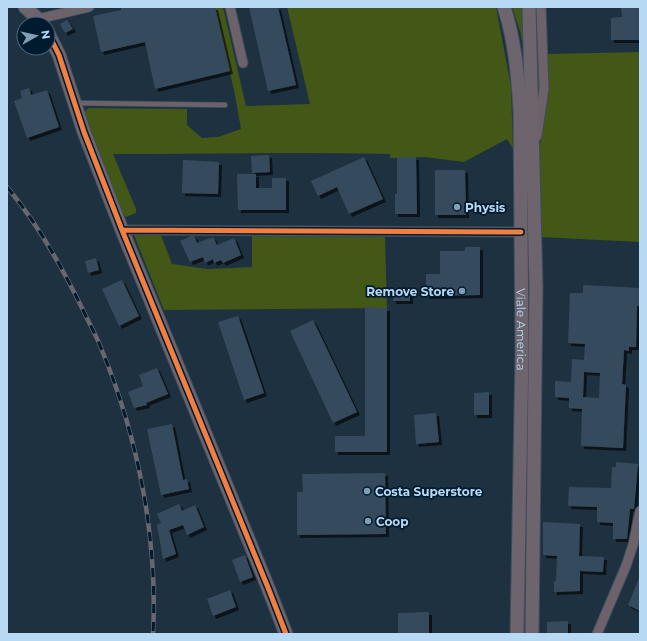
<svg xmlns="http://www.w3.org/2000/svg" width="647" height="641" viewBox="0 0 647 641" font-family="Montserrat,sans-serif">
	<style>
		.green { fill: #435716 }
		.building { fill: #344c5d; fill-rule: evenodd; filter: url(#shadow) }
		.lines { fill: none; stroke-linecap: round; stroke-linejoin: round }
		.lane-casing { stroke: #3b4e5e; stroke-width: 6 }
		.street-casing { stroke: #3b4e5e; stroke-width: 11 }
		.secondary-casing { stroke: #3b4e5e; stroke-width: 15 }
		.lane { stroke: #6d626a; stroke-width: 4.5 }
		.street { stroke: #6d626a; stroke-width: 9 }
		.secondary { stroke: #6d646e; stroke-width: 13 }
		.rail-casing { stroke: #686770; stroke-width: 4.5 }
		.rail { stroke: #001a2e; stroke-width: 3; stroke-dasharray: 9; stroke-linecap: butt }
		.cycleway-casing { stroke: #001a2e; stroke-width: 8 }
		.cycleway { stroke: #f27e40; stroke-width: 5 }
		.poi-dot { fill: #819eb5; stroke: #001a2e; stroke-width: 1.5 }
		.labels { text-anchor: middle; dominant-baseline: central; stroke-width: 3.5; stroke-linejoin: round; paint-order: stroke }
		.poi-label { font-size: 12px; font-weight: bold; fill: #b7d9f4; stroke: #001a2e; text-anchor: start }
		.street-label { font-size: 12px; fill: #b7d9f4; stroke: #001a2e }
	</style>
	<defs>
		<filter id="shadow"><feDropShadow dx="3" dy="3" stdDeviation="0" flood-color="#0009"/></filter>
	</defs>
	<rect width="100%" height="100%" fill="#1d3140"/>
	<path class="green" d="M 215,7 L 223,7 L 246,106 L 310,104 L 287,7 L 496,7 L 511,86 L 513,149 L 507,139 L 464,162 L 425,157 L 390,158 L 390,154 C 298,152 205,154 113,154 L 136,209 L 136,213 L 126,217 L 122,214 L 90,135 L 85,112 L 88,108 L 187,109 L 187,125 L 202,138 L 218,137 L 241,129 L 235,95 Z
		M 512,7 L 524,7 L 525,35 L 523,46 L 520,31 Z
		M 535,7 L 539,7 L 541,86 L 538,102 Z
		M 640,52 L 640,242 L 540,237 L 538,172 L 547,54 Z
		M 134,235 L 161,235 L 172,264 L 208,269 L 252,267 L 252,236 L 385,237 L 387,308 L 164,310 Z"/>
	<path class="building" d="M 121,7 L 215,7 L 230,71 L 155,89 L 145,42 L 101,52 L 93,16 L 121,10 Z
		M 249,7 L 278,7 L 296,85 L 268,91 Z
		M 621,7 L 640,7 L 640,40 L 611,40 L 611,18 L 622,17 Z
		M 67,20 L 73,29 L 65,33 L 60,24 Z
		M 29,88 L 31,95 L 47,90 L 59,127 L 27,138 L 14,101 L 22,98 L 20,91 Z
		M 269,155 L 270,172 L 252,173 L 251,156 Z
		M 364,157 L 383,199 L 349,214 L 337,187 L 318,196 L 311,181 Z
		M 397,157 L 416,157 L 417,214 L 395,214 L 395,194 L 397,194 Z
		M 183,160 L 219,162 L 218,194 L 182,193 Z
		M 435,170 L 465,170 L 466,215 L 435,215 Z
		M 237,174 L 256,174 L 256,188 L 272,188 L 272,178 L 286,178 L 286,210 L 238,210 Z
		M 191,236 L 194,236 L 197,243 L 213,237 L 217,245 L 234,238 L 241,255 L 223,263 L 221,260 L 214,263 L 213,259 L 205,263 L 203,257 L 190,262 L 180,241 Z
		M 465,247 L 480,247 L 480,295 L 426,296 L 426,274 L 440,274 L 440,251 L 465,251 Z
		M 96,258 L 99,270 L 88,273 L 85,261 Z
		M 122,280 L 139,316 L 119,326 L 102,289 Z
		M 583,285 L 640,288 L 640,306 L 637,306 L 636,347 L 629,347 L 629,351 L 624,350 L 622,384 L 626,385 L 623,448 L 581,446 L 582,409 L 569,408 L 569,398 L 555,397 L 555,381 L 571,382 L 572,359 L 584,360 L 585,344 L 568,343 L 570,293 L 583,293 ZM 584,372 L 600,373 L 599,398 L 583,397 Z
		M 393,288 L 410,288 L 410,301 L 393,301 Z
		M 365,307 L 387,308 L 387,452 L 335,452 L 335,436 L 365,436 Z
		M 238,316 L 264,393 L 244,400 L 218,322 Z
		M 313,320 L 357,412 L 333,423 L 290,331 Z
		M 157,368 L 168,394 L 146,403 L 147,405 L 134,408 L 128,392 L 143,386 L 139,375 Z
		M 489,392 L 489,415 L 474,415 L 474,393 Z
		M 436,413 L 439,442 L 416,444 L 414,415 Z
		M 172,424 L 183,480 L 187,479 L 189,489 L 161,495 L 147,429 Z
		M 616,462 L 638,464 L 634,509 L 630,509 L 627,539 L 613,539 L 613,523 L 597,522 L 597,507 L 568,506 L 569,487 L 611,488 L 612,467 L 616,467 Z
		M 385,473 L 386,534 L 297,535 L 297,492 L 303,492 L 302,474 Z
		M 179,504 L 182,511 L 195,505 L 204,527 L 187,535 L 183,525 L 169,530 L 176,554 L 163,559 L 157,525 L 161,523 L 157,514 Z
		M 543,522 L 580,524 L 579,556 L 604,557 L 603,572 L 580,571 L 580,591 L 554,592 L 554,581 L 556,581 L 557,556 L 543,555 Z
		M 245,555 L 253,577 L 240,582 L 232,560 Z
		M 640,576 L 640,611 L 628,605 Z
		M 230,590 L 236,607 L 213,616 L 207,599 Z
		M 429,612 L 429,634 L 398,634 L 398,613 Z
		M 568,621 L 568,634 L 547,634 L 547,622 Z"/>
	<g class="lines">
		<g class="lane-casing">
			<path id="lane" d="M 76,103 L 225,105"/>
		</g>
		<g class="street-casing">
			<path id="street" d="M 230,7 L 243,63
				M 38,19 L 89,7
				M 537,136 L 544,88 L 541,7
				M 122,230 L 521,232
				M 597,634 L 626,566 L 633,545 L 640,511"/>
		</g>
		<g class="secondary-casing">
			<g id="secondary">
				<path d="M 25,7 L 38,19 L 42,24"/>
				<path id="s1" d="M 504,7 C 515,41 518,76 520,111 L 522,352 L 517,634"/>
				<path d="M 529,7 L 536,287 L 532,634"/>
				<path d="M 48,33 L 59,55 L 84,132 L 122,230 L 269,590 L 286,634"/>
			</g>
		</g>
		<use href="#lane" class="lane"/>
		<use href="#street" class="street"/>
		<use href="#secondary" class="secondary"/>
		<g class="rail-casing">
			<path id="rail" d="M 7,187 C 38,224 62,267 83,310 C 89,323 96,335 101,348 C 138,437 158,538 153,634"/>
		</g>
		<use href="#rail" class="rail"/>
		<g class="cycleway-casing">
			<path id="cycleway" d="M 48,33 L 59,55 L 84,132 L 122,230 L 269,590 L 286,634
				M 122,230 L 521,232"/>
		</g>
		<use href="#cycleway" class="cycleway"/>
	</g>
	<g class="poi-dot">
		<circle cx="457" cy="207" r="4"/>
		<circle cx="462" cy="291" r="4"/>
		<circle cx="367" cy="491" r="4"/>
		<circle cx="368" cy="521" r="4"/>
	</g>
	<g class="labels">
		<g class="poi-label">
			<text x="465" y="207">Physis</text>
			<text x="454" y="291" text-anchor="end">Remove Store</text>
			<text x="375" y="491">Costa Superstore</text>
			<text x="376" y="521">Coop</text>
		</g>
		<g class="street-label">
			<text stroke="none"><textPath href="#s1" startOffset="324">Viale America</textPath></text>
		</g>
	</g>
	<rect width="647" height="641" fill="none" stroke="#b7d9f4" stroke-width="16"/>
	<g transform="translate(36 36) rotate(82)"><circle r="19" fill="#001a2e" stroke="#49667d"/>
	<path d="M0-3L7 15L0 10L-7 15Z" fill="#819eb5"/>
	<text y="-6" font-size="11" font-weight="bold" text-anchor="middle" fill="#b7d9f4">N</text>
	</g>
</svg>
